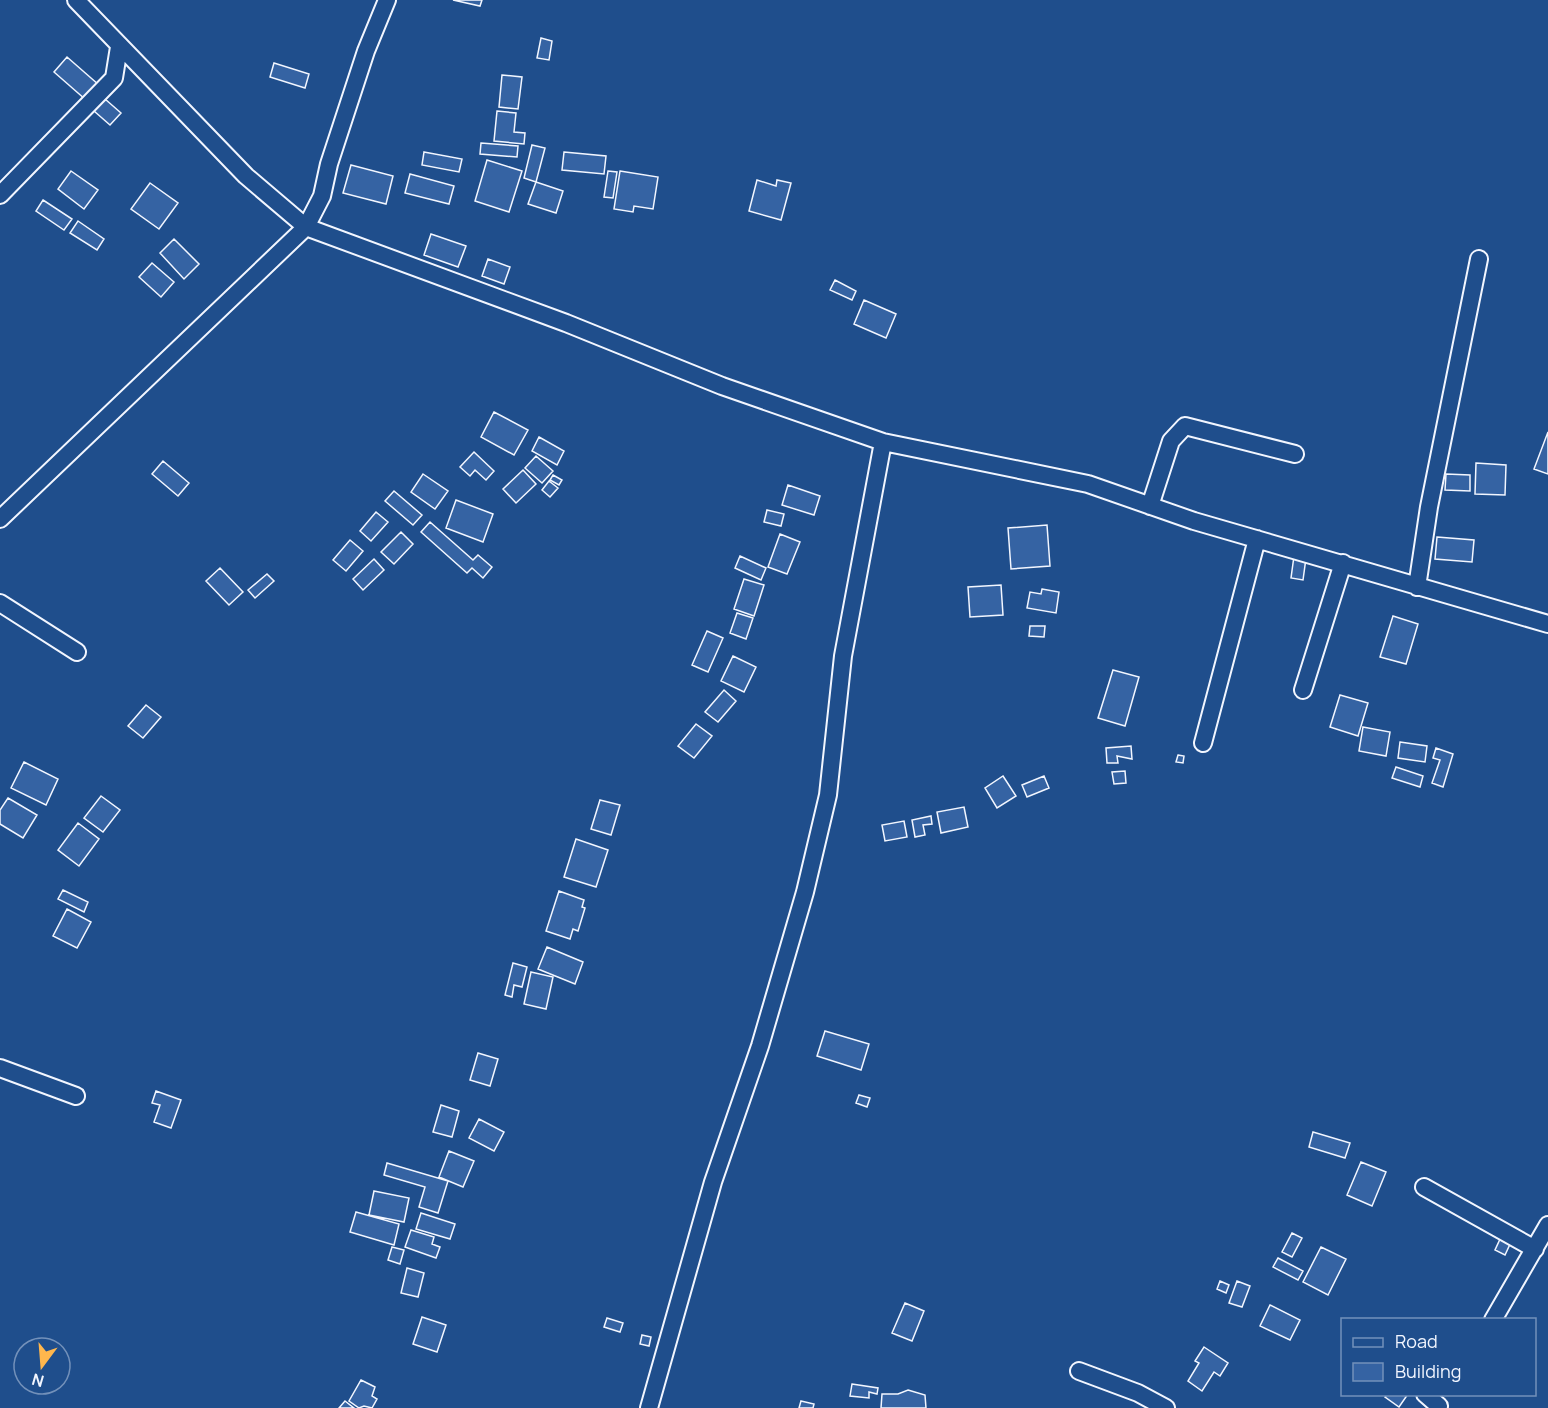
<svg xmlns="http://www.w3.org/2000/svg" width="1548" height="1408" viewBox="0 0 1548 1408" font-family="Manrope,sans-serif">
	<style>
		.building { fill: #3563a3; stroke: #f2f6ff; stroke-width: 1.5 }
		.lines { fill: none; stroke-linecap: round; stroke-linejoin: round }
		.minor-casing { stroke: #f2f6ff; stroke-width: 20 }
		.minor { stroke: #1f4e8c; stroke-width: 16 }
	</style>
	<rect width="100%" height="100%" fill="#1f4e8c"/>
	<path class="building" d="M 453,0 L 482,0 L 480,6 Z
		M 541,38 L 552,41 L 549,60 L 537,58 Z
		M 67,57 L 99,85 L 86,100 L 54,72 Z
		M 274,63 L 309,74 L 305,88 L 270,77 Z
		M 502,75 L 522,77 L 518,109 L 499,107 Z
		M 105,99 L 121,113 L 110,125 L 94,111 Z
		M 497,111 L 516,113 L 514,132 L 525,133 L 524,144 L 494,141 Z
		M 481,143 L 518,146 L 517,157 L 480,154 Z
		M 532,145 L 545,148 L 536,182 L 524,178 Z
		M 424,152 L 462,159 L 459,172 L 422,165 Z
		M 564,152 L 606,156 L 604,174 L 562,170 Z
		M 487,160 L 522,171 L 509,212 L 475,201 Z
		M 351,165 L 393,176 L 386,204 L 343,193 Z
		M 71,171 L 98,190 L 84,209 L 58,189 Z
		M 608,171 L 617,172 L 613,198 L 604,197 Z
		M 620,171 L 658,177 L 653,209 L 634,206 L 633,212 L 614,209 Z
		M 410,174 L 454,186 L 449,204 L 405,193 Z
		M 757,180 L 776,186 L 777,180 L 791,183 L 781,220 L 749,211 Z
		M 536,182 L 563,191 L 556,213 L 528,204 Z
		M 150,183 L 178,203 L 159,229 L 131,209 Z
		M 43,200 L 72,219 L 64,230 L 36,211 Z
		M 78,221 L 104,239 L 97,250 L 70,233 Z
		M 431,234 L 466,246 L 458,267 L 424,255 Z
		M 174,239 L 199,264 L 184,279 L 160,253 Z
		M 488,259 L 510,267 L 504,284 L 482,276 Z
		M 152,263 L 174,282 L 161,297 L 139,277 Z
		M 835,280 L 856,291 L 852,300 L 830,290 Z
		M 864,300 L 896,314 L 886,338 L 854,324 Z
		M 494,412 L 528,430 L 514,455 L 481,437 Z
		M 1548,432 L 1548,474 L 1534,469 Z
		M 539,437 L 564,451 L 557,465 L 532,451 Z
		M 474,452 L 494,471 L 486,480 L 475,470 L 470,476 L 460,467 Z
		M 536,456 L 553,471 L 542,483 L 525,468 Z
		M 163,461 L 189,483 L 178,496 L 152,474 Z
		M 1476,463 L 1506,465 L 1505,495 L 1475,494 Z
		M 523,470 L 536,484 L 516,503 L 503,489 Z
		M 423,474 L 448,491 L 435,509 L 411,492 Z
		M 1446,474 L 1470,475 L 1470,491 L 1445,490 Z
		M 553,475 L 562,480 L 559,485 L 550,480 Z
		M 549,481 L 558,488 L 550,497 L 542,490 Z
		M 788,485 L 820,496 L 814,515 L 782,505 Z
		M 394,491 L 422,515 L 413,525 L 385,501 Z
		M 456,500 L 493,514 L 483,542 L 446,528 Z
		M 767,510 L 784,514 L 781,526 L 764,522 Z
		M 376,512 L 388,522 L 371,541 L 360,531 Z
		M 430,522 L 473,560 L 478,555 L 492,567 L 483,578 L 472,568 L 467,573 L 421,532 Z
		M 1047,525 L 1050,566 L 1011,569 L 1008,528 Z
		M 401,532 L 413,544 L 394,564 L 381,552 Z
		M 780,534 L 800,542 L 787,574 L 768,567 Z
		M 1437,537 L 1474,540 L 1472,562 L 1435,559 Z
		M 350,540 L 363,551 L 346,571 L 333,560 Z
		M 740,556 L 766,568 L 761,580 L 735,568 Z
		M 1294,556 L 1306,558 L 1303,580 L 1291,578 Z
		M 374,559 L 384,570 L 363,590 L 353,579 Z
		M 220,568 L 243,592 L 229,605 L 206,581 Z
		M 267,574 L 274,581 L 255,598 L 248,590 Z
		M 744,579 L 764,585 L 754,616 L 734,609 Z
		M 1001,585 L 1003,615 L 970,617 L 968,587 Z
		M 1042,589 L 1059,592 L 1056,613 L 1027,608 L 1030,592 L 1041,594 Z
		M 737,613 L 753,618 L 746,639 L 730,633 Z
		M 1393,616 L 1418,624 L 1406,664 L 1380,657 Z
		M 1030,626 L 1045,626 L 1044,637 L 1029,636 Z
		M 707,631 L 723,638 L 708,672 L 692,665 Z
		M 733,656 L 756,667 L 744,692 L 721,681 Z
		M 1113,670 L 1139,677 L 1125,726 L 1098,718 Z
		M 724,690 L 736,701 L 718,722 L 705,712 Z
		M 1340,695 L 1368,703 L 1358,736 L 1330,727 Z
		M 146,705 L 161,717 L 143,738 L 128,726 Z
		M 696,724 L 712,736 L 694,758 L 678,746 Z
		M 1363,727 L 1390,732 L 1386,756 L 1359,751 Z
		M 1400,742 L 1427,746 L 1425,762 L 1398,758 Z
		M 1131,746 L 1132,759 L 1117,756 L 1118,763 L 1107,763 L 1106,748 Z
		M 1436,748 L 1453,754 L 1443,787 L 1432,783 L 1440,760 L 1433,758 Z
		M 1178,755 L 1184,756 L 1183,763 L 1176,762 Z
		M 24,762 L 58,779 L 46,805 L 11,788 Z
		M 1396,767 L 1423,776 L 1420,787 L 1392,778 Z
		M 1125,771 L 1126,783 L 1114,784 L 1112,772 Z
		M 1003,776 L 1016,796 L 997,808 L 985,788 Z
		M 1044,776 L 1049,788 L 1027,797 L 1022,785 Z
		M 101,796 L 120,810 L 103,832 L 84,818 Z
		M 8,798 L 37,815 L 23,838 L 0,824 L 0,810 Z
		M 600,800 L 620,805 L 611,835 L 591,829 Z
		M 964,807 L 968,827 L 941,833 L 937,812 Z
		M 931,816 L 932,824 L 923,825 L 925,835 L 915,837 L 912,820 Z
		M 904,821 L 907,837 L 885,841 L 882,825 Z
		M 78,823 L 99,839 L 79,866 L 58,850 Z
		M 576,839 L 608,850 L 596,887 L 564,877 Z
		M 63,890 L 88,902 L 84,912 L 58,899 Z
		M 559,891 L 584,900 L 582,907 L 585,908 L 578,931 L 573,929 L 570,939 L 546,931 Z
		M 67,909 L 91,922 L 77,948 L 53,936 Z
		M 547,947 L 583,962 L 575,984 L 538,969 Z
		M 513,963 L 527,967 L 522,987 L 514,985 L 512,997 L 505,995 Z
		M 531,972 L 553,977 L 546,1009 L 524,1004 Z
		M 825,1031 L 869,1044 L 861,1070 L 817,1056 Z
		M 478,1053 L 498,1059 L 490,1086 L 470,1080 Z
		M 156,1091 L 181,1100 L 171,1128 L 154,1122 L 160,1105 L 152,1103 Z
		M 859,1095 L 870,1098 L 867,1107 L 856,1103 Z
		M 441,1105 L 459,1111 L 452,1137 L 433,1132 Z
		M 479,1119 L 504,1132 L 494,1151 L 469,1138 Z
		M 1313,1132 L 1350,1143 L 1345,1158 L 1309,1147 Z
		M 449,1151 L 474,1161 L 463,1187 L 439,1177 Z
		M 1361,1162 L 1386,1172 L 1372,1206 L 1347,1195 Z
		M 387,1163 L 448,1181 L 438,1213 L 419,1207 L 425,1187 L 384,1175 Z
		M 374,1191 L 409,1198 L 404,1222 L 369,1215 Z
		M 356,1212 L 399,1224 L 394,1245 L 350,1232 Z
		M 421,1213 L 455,1224 L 450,1239 L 416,1229 Z
		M 411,1230 L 434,1237 L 432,1244 L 440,1247 L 436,1258 L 405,1247 Z
		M 1292,1233 L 1302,1238 L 1292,1257 L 1282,1252 Z
		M 1501,1237 L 1511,1242 L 1505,1255 L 1495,1250 Z
		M 392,1247 L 404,1250 L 400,1264 L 388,1260 Z
		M 1321,1247 L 1346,1259 L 1328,1295 L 1303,1282 Z
		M 1278,1258 L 1303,1271 L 1298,1280 L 1273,1267 Z
		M 407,1268 L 424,1273 L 418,1297 L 401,1293 Z
		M 1220,1281 L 1229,1285 L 1226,1293 L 1217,1289 Z
		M 1237,1281 L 1250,1286 L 1242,1307 L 1229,1303 Z
		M 905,1303 L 924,1311 L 912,1341 L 892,1333 Z
		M 1270,1305 L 1300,1320 L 1290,1340 L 1260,1326 Z
		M 422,1317 L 446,1325 L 437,1352 L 413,1344 Z
		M 607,1318 L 623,1323 L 620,1332 L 604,1327 Z
		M 642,1335 L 651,1337 L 649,1346 L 640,1344 Z
		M 1204,1347 L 1228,1363 L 1220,1376 L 1214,1372 L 1202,1391 L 1188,1381 L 1199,1363 L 1195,1361 Z
		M 361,1380 L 375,1387 L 372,1396 L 377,1399 L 372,1408 L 364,1406 L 359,1408 L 349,1401 Z
		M 852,1384 L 878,1388 L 877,1394 L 869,1392 L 869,1398 L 850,1396 Z
		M 908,1390 L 925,1395 L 926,1408 L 881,1408 L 882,1394 L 898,1394 Z
		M 1387,1394 L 1408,1394 L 1399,1407 L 1385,1397 Z
		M 345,1401 L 354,1408 L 339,1408 Z
		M 801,1401 L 814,1404 L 813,1408 L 799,1408 Z"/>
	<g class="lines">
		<g class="minor-casing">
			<path id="minor" d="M 76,0 L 246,176 L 306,227 L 566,323 L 722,386 L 883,442 L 1088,484 L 1194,521 L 1548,624
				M 0,195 L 114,78 L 119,47
				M 1150,506 L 1171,441 L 1185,426 L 1295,454
				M 0,519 L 306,227 L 322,196 L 329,164 L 366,51 L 387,0
				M 1417,587 L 1429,507 L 1479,259
				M 0,603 L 77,652
				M 1303,690 L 1343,563
				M 1203,743 L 1257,539
				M 0,1068 L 76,1096
				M 1424,1187 L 1535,1249
				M 1493,1320 L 1548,1225
				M 1079,1371 L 1138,1393 L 1166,1408
				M 1425,1394 L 1439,1406
				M 649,1408 L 713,1182 L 760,1046 L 805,892 L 828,795 L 843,656 L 883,442"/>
		</g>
		<use href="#minor" class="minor"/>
	</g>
	<rect x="1341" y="1318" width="195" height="78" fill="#1f4e8c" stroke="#7391ba" stroke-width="1.5"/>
	<rect x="1353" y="1338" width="30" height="9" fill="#1f4e8c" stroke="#7391ba" stroke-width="1.5"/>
	<text x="1395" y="1348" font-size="18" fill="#f2f6ff">Road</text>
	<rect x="1353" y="1363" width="30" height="18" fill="#3563a3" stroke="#7391ba" stroke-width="1.5"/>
	<text x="1395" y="1378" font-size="18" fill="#f2f6ff">Building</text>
	<g transform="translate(42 1366) rotate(196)"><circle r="28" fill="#1f4e8c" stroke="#7391ba" stroke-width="1.5"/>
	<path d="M0-4.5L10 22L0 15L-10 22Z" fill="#ffb74d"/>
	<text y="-9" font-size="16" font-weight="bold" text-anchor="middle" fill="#f2f6ff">N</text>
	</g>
</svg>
